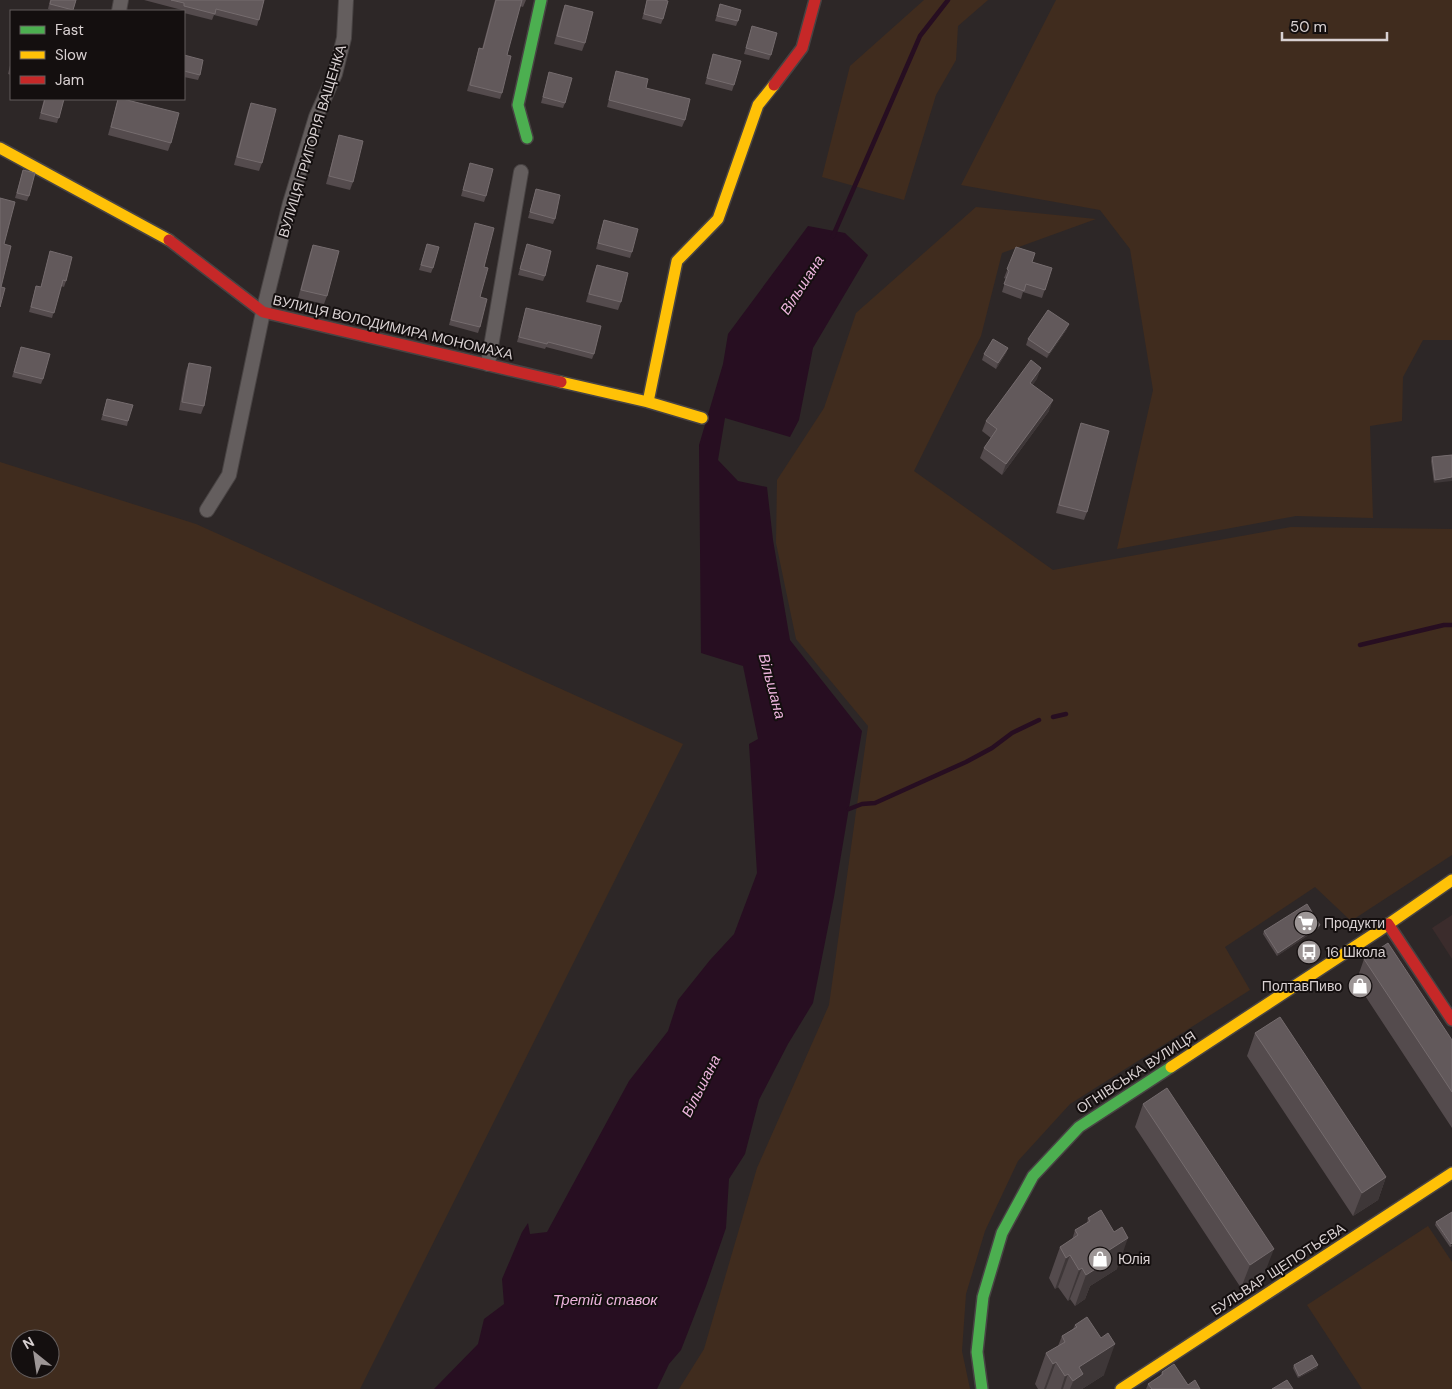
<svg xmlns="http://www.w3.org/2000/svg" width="1452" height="1389" viewBox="0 0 1452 1389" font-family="'DM Sans',sans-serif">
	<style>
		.built { fill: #3b2c2c }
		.green { fill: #402c1e; fill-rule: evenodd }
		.water { fill: #270e21 }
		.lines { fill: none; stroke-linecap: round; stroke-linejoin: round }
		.stream { stroke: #270e21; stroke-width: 4.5 }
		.street-casing { stroke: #484343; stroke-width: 16 }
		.fast-casing { stroke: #484343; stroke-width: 14 }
		.slow-casing { stroke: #484343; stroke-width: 14 }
		.jam-casing { stroke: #484343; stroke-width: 14 }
		.street { stroke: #645e5e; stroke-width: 14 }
		.fast { stroke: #4caf50; stroke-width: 11 }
		.slow { stroke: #ffc107; stroke-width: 11 }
		.jam { stroke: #c62828; stroke-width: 11 }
		.wall { fill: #544b4d }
		.shaded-wall { fill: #3e3738 }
		.building { fill: #62595b; stroke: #756c6e }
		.labels { text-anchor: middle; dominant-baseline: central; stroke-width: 4; stroke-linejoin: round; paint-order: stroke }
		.street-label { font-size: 14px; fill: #d9d1d2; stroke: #140f0f }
		.poi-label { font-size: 14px; fill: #d9d1d2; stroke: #140f0f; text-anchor: start }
		.water-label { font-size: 15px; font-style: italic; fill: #eeb5de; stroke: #140f0f }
	</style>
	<rect width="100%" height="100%" fill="#2d2727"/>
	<path class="built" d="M 1452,915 L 1452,959 L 1432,928 Z"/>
	<path class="green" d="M 924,0 L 988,0 L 958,26 L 956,60 L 936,95 L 904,200 L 822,177 L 850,66 Z
		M 1056,0 L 1452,0 L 1452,340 L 1423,340 L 1403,377 L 1402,421 L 1370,426 L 1373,518 L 1296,516 L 1117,549 L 1153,390 L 1130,249 L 1100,210 L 961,185 Z
		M 976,207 L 1096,219 L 1002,253 L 981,336 L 914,471 L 1053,570 L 1291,527 L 1452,529 L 1452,855 L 1351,921 L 1315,887 L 1225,947 L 1250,990 L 1070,1104 L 1018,1161 L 985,1231 L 966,1294 L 962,1351 L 970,1389 L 679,1389 L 704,1349 L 757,1168 L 829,1005 L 868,726 L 796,639 L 776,543 L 777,480 L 824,408 L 856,313 Z
		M 0,462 L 196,524 L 683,744 L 360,1389 L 0,1389 ZM 20,1339 L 50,1339 L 50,1369 L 20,1369 Z
		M 1428,1226 L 1452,1262 L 1452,1389 L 1362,1389 L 1307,1305 Z"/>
	<path class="water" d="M 808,226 L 845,233 L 868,255 L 813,348 L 799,420 L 790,437 L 725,418 L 718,460 L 738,481 L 767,487 L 773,540 L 790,640 L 862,731 L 834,897 L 813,1003 L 788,1044 L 759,1100 L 745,1154 L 729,1179 L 726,1228 L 706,1286 L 681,1350 L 669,1364 L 657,1389 L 434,1389 L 478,1344 L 484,1319 L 504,1304 L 502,1279 L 522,1232 L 528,1223 L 530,1234 L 547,1232 L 629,1081 L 668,1031 L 678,1000 L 710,960 L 734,934 L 757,873 L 749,744 L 758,739 L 743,666 L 701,653 L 699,445 L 723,364 L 728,334 Z"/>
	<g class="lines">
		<path class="stream" d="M 833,236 L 920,36 L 948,0
			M 1360,645 L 1444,625 L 1452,625
			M 1053,717 L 1066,714
			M 849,809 L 862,804 L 875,803 L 966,762 L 992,748 L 1012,733 L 1039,720"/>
		<g class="street-casing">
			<path id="street" d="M 119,11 L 121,0
				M 488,364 L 521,172
				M 207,510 L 229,475 L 263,312 L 290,203 L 316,117 L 335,74 L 344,38 L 346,0"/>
		</g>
		<g class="fast-casing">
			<path id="fast" d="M 527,138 L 518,105 L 541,0
				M 982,1389 L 977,1352 L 983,1297 L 1002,1233 L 1033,1176 L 1079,1127 L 1171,1067"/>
		</g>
		<g class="slow-casing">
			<path id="slow" d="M 0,148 L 169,240
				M 561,382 L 648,402 L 702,418
				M 648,402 L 677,261 L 718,219 L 758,105 L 774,85
				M 1171,1067 L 1377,932 L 1452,880
				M 1121,1389 L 1452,1173"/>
		</g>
		<g class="jam-casing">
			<path id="jam" d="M 774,85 L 802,48 L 815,0
				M 169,240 L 263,312 L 561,382
				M 1388,924 L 1452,1020"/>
		</g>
		<use href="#street" class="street"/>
		<use href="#fast" class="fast"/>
		<use href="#slow" class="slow"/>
		<use href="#jam" class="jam"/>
	</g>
	<path class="wall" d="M 50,0 L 76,0 L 73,11 L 55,11 L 48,9 Z
		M 144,0 L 264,0 L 257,26 L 214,15 L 212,20 L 184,13 L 184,11 L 181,11 L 182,10 Z
		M 495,0 L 526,0 L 523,7 L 520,6 L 507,55 L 502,93 L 500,99 L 467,91 L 477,55 L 479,48 L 482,49 Z
		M 647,0 L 664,0 L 663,19 L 661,24 L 642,19 Z
		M 720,4 L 738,21 L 736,26 L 715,21 Z
		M 565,5 L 585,43 L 582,51 L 554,44 L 562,13 Z
		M 752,26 L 771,55 L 769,60 L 744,54 Z
		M 713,54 L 734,85 L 732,91 L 705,84 Z
		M 184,55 L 200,75 L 198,80 L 184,77 Z
		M 11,61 L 11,75 L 8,74 Z
		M 616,71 L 646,88 L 685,120 L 682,127 L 607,107 Z
		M 549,72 L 565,103 L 563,108 L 541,103 Z
		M 44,99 L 64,99 L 57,123 L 39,119 Z
		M 118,99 L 171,143 L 168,151 L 108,135 Z
		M 251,103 L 262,163 L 259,171 L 234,165 L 248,111 Z
		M 339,135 L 353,182 L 350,190 L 326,184 L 337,143 Z
		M 470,163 L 486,196 L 484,202 L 461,196 Z
		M 23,170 L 29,196 L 27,201 L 15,198 Z
		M 536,189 L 555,219 L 553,224 L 528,218 Z
		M 604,220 L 632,252 L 630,258 L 596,249 Z
		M 475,223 L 484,267 L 480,297 L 480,327 L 478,333 L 449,325 Z
		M 427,244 L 433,268 L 431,273 L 419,270 Z
		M 527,244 L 545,276 L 543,281 L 518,275 Z
		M 313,245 L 327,296 L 324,304 L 298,298 L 310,253 Z
		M 1016,247 L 1032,262 L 1052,268 L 1042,298 L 1023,292 L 1021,299 L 1002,292 L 1006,279 L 1004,278 Z
		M 50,251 L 66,281 L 64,287 L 61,286 L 52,318 L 29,312 L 36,286 L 41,287 Z
		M 597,265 L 621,302 L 618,310 L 586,302 L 594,273 Z
		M 526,308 L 594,354 L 592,359 L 546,347 L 545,349 L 517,342 Z
		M 1067,329 L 1047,358 L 1026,345 L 1028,339 Z
		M 21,347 L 43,379 L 41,384 L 12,377 Z
		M 1008,348 L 1006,353 L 996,369 L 982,360 L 984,354 Z
		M 189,363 L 204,406 L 201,414 L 179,410 L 186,371 Z
		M 1037,379 L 1032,385 L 1049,411 L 1002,475 L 980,458 L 984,448 L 991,438 L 982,431 L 986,421 Z
		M 107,399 L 128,421 L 127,426 L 101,420 Z
		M 1081,423 L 1087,512 L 1084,520 L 1056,513 L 1078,431 Z
		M 1452,455 L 1434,483 L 1431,461 L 1432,457 Z
		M 1320,925 L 1319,928 L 1277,956 L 1263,934 L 1264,931 Z
		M 1364,959 L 1452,1040 L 1452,1128 L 1356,982 Z
		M 1255,1033 L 1386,1177 L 1378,1200 L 1353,1216 L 1247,1056 Z
		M 1143,1104 L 1265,1272 L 1241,1288 L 1135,1127 Z
		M 1088,1218 L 1114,1232 L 1117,1269 L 1090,1286 L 1085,1299 L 1075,1306 L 1070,1299 L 1068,1301 L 1058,1287 L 1055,1289 L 1049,1278 L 1060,1247 L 1072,1240 L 1075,1230 L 1087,1223 Z
		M 1436,1222 L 1452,1246 L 1450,1247 L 1435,1225 Z
		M 1075,1325 L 1104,1375 L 1082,1389 L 1038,1389 L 1035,1384 L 1046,1353 L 1058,1346 L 1062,1336 L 1073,1329 Z
		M 1294,1365 L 1317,1368 L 1298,1378 L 1293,1368 Z
		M 1162,1372 L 1188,1385 L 1200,1389 L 1146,1389 L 1148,1384 L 1160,1376 Z"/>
	<path class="shaded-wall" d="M 1069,324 L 1067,329 L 1047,358 L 1049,353 Z
		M 1008,348 L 1006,353 L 996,369 L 998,363 Z
		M 1041,368 L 1037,379 L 1026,394 L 1030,383 Z
		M 1053,400 L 1049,411 L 1002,475 L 1006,464 Z
		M 1452,477 L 1452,481 L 1434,483 L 1435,480 Z
		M 1320,925 L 1319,928 L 1277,956 L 1278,953 Z
		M 1386,1177 L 1378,1200 L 1353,1216 L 1362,1193 Z
		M 1128,1238 L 1117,1269 L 1090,1286 L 1085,1299 L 1075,1306 L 1086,1275 L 1092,1261 Z
		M 1274,1249 L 1265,1272 L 1241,1288 L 1250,1265 Z
		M 1070,1255 L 1058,1287 L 1055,1289 L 1066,1258 Z
		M 1082,1268 L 1070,1299 L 1068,1301 L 1079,1270 Z
		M 1115,1344 L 1104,1375 L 1082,1389 L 1070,1389 L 1079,1367 Z
		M 1056,1362 L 1046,1389 L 1044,1389 L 1053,1364 Z
		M 1318,1365 L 1317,1368 L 1298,1378 L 1299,1376 Z
		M 1068,1374 L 1063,1389 L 1061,1389 L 1065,1376 Z"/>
	<path class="building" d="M 51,0 L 76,0 L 73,10 L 50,4 Z
		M 171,0 L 264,0 L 259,20 L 216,9 L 215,14 L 184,6 L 184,3 Z
		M 496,0 L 522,0 L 507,55 L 511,56 L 502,93 L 470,85 L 479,48 L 483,49 Z
		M 647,0 L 664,0 L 668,1 L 663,19 L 644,14 Z
		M 720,4 L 741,10 L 738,21 L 717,16 Z
		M 565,5 L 593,12 L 585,43 L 557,36 Z
		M 752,26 L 777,33 L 771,55 L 746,48 Z
		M 713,54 L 741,61 L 734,85 L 707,78 Z
		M 184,55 L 203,60 L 200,75 L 184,71 Z
		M 616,71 L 648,79 L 646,88 L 690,99 L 685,120 L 609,100 Z
		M 549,72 L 572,78 L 565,103 L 543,97 Z
		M 45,99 L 64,99 L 59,118 L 41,113 Z
		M 118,99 L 123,99 L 179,113 L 171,143 L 111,127 Z
		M 251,103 L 276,109 L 262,163 L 237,157 Z
		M 339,135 L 363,141 L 353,182 L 329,176 Z
		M 470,163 L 493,169 L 486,196 L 463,190 Z
		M 23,170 L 35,173 L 29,196 L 17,193 Z
		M 536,189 L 560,195 L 555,219 L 530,212 Z
		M 0,198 L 15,202 L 4,244 L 11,246 L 1,287 L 5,288 L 0,307 Z
		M 604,220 L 638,229 L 632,252 L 598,243 Z
		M 475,223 L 494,228 L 484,267 L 488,268 L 480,297 L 487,299 L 480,327 L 451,320 Z
		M 427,244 L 439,247 L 433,268 L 421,265 Z
		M 527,244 L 551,251 L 545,276 L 520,269 Z
		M 313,245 L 339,251 L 327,296 L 301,290 Z
		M 1016,247 L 1035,253 L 1032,262 L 1052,268 L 1045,290 L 1026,284 L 1024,291 L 1004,284 L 1009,271 L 1007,269 Z
		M 50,251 L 72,257 L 66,281 L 63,280 L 54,313 L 31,307 L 36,286 L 41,287 Z
		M 597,265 L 628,273 L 621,302 L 589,294 Z
		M 526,308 L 601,326 L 594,354 L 548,342 L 547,344 L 519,337 Z
		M 1048,310 L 1069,324 L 1049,353 L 1028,339 Z
		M 993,339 L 1008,348 L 998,363 L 984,354 Z
		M 21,347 L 50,354 L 43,379 L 14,372 Z
		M 1031,360 L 1041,368 L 1030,383 L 1053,400 L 1006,464 L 984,448 L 997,429 L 986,421 Z
		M 189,363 L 211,367 L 204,406 L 182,402 Z
		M 107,399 L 133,405 L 128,421 L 103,415 Z
		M 1081,423 L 1109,431 L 1087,512 L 1059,505 Z
		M 1452,455 L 1452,477 L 1435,480 L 1432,457 Z
		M 1307,904 L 1320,925 L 1278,953 L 1264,931 Z
		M 1388,943 L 1452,1040 L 1452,1092 L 1364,959 Z
		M 1280,1017 L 1386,1177 L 1362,1193 L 1255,1033 Z
		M 1167,1088 L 1274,1249 L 1250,1265 L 1143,1104 Z
		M 1101,1210 L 1114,1232 L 1122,1227 L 1128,1238 L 1092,1261 L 1097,1268 L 1086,1275 L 1082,1268 L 1079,1270 L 1070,1255 L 1066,1258 L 1060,1247 L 1078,1235 L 1075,1230 L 1090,1221 L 1088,1218 Z
		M 1452,1212 L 1452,1243 L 1451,1244 L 1436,1222 Z
		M 1087,1317 L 1101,1338 L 1108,1333 L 1115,1344 L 1079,1367 L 1083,1374 L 1073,1381 L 1068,1374 L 1065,1376 L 1056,1362 L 1053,1364 L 1046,1353 L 1065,1342 L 1062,1336 L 1077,1327 L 1075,1325 Z
		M 1312,1355 L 1318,1365 L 1299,1376 L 1294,1365 Z
		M 1174,1364 L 1188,1385 L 1195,1380 L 1200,1389 L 1151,1389 L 1152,1389 L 1148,1384 L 1163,1374 L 1162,1372 Z
		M 1287,1380 L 1293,1389 L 1272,1389 Z"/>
	<defs>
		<g id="supermarket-disc" transform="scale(1.25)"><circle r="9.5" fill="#9d9696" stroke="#140f0f"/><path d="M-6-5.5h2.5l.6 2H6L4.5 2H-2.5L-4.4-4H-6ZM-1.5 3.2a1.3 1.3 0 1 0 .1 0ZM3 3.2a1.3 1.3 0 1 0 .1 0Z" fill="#fff"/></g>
		<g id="bus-disc" transform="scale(1.25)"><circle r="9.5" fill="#9d9696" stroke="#140f0f"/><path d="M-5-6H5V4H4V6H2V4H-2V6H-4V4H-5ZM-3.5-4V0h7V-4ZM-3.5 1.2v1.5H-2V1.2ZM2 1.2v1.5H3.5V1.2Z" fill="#fff"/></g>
		<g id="shop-disc" transform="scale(1.25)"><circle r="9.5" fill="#9d9696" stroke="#140f0f"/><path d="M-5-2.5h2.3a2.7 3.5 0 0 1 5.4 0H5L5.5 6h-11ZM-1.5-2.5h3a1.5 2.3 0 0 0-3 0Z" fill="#fff"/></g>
	</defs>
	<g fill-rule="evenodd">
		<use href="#supermarket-disc" x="1306" y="923"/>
		<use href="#bus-disc" x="1309" y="952"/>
		<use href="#shop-disc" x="1360" y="986"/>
		<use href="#shop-disc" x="1100" y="1259"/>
	</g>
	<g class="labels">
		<g class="street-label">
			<text transform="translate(312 141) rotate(-73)">ВУЛИЦЯ ГРИГОРІЯ ВАЩЕНКА</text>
			<text transform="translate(393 327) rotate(13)">ВУЛИЦЯ ВОЛОДИМИРА МОНОМАХА</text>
			<text transform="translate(1136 1072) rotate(-33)">ОГНІВСЬКА ВУЛИЦЯ</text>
			<text transform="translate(1278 1269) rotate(-33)">БУЛЬВАР ЩЕПОТЬЄВА</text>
		</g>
		<g class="poi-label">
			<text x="1324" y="923">Продукти</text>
			<text x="1326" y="952">16 Школа</text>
			<text x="1342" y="986" text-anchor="end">ПолтавПиво</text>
			<text x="1118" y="1259">Юлія</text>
		</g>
		<g class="water-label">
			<text transform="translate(802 285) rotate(-57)">Вільшана</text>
			<text transform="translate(772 686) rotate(75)">Вільшана</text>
			<text transform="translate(701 1086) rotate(-63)">Вільшана</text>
			<text x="605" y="1300">Третій ставок</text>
		</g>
	</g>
	<rect x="10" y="10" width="175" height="90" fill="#140f0f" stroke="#635d5d"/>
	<rect x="20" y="26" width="25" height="8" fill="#4caf50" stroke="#635d5d"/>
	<text x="55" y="35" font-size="15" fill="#d9d1d2">Fast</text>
	<rect x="20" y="51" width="25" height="8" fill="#ffc107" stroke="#635d5d"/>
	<text x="55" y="60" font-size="15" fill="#d9d1d2">Slow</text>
	<rect x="20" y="76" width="25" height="8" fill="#c62828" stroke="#635d5d"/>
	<text x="55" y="85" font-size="15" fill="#d9d1d2">Jam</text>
	<g transform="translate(35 1354) rotate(330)"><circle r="24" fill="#140f0f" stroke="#635d5d"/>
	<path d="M0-4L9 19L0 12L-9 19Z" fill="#9d9696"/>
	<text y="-8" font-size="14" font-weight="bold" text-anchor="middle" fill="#d9d1d2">N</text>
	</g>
	<path d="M1282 32v8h105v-8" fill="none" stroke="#d9d1d2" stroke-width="2.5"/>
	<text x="1290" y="32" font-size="15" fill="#d9d1d2" stroke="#140f0f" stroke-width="4" paint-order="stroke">50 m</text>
</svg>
